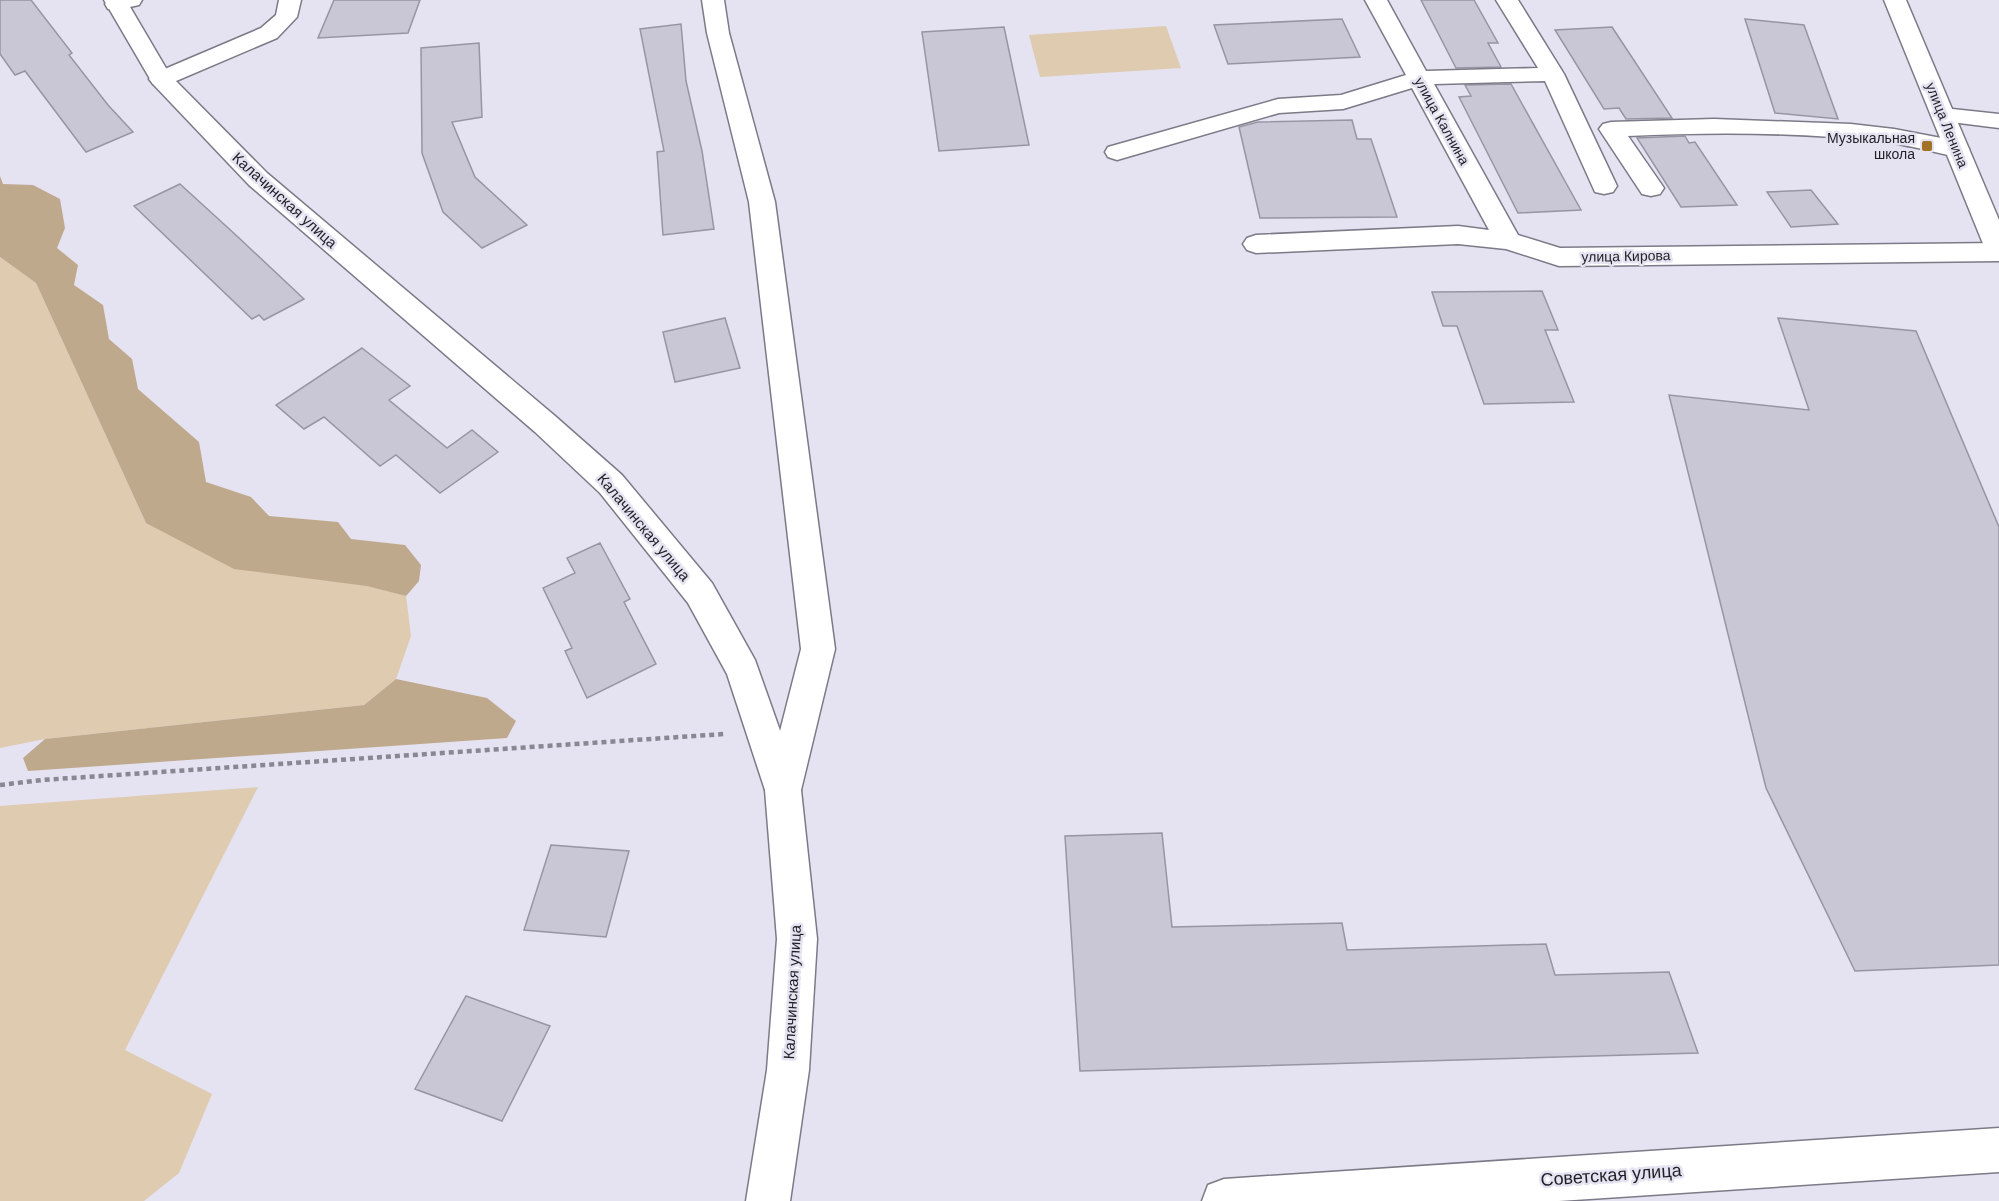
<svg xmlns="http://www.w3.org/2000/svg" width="1999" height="1201" viewBox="0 0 1999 1201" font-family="Arial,sans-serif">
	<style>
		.green { fill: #decbb0 }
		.forest { fill: #bfa98c }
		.building { fill: #c9c7d5; stroke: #9895a3; stroke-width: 1.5 }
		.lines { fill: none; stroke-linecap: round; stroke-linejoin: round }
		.minor-casing { stroke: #7c7a87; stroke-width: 3 }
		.major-casing { stroke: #7c7a87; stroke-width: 3 }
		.path { stroke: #898792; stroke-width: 4.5; stroke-dasharray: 5 4; stroke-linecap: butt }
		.minor { fill: #fff; fill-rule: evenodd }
		.major { fill: #fff; fill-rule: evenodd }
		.poi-dot { fill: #a17225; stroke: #e5e2f1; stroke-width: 2 }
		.labels { text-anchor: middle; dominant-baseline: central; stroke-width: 5; stroke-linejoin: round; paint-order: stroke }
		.far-street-label { font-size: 14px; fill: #1f1f24; stroke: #e5e2f1 }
		.far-poi-label { font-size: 14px; fill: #1f1f24; stroke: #e5e2f1; text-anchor: end }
		.street-label { font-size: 15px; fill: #1f1f24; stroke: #e5e2f1 }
		.near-street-label { font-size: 18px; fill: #1f1f24; stroke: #e5e2f1 }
	</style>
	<rect width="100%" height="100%" fill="#e5e2f1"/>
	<path class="green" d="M 1166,26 L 1181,68 L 1040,77 L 1029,35 Z
		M 0,257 L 36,283 L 146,523 L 406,596 L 411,636 L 396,679 L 364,705 L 45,739 L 0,748 Z
		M 258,787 L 125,1050 L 212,1094 L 179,1173 L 144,1201 L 0,1201 L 0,806 Z"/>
	<path class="forest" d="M 0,176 L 3,184 L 33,185 L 60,199 L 65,228 L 57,248 L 78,265 L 74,285 L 103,305 L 109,339 L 132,359 L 138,389 L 199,442 L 206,482 L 251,497 L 269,516 L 338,522 L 351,539 L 405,545 L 421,565 L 419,581 L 406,596 L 367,586 L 234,569 L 146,523 L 36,283 L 0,257 Z
		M 396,679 L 487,698 L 516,721 L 507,738 L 28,771 L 23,758 L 45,739 L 364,705 Z"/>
	<path class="building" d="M 0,0 L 31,0 L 72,53 L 69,55 L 108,105 L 133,132 L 86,152 L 25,71 L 15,75 L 0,54 Z
		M 334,0 L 420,0 L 408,33 L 318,38 Z
		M 1421,0 L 1474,0 L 1498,43 L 1488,43 L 1501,67 L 1456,68 Z
		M 1342,19 L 1360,57 L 1228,64 L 1214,25 Z
		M 1745,19 L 1804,25 L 1838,119 L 1775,113 Z
		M 681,24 L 686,81 L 702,151 L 714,229 L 663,235 L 657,152 L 664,151 L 640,29 Z
		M 1004,27 L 1029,145 L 939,151 L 922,32 Z
		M 1612,27 L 1672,118 L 1626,119 L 1619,108 L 1604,109 L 1555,30 Z
		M 479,43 L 482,117 L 452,122 L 475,177 L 527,225 L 482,248 L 443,212 L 422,153 L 421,48 Z
		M 1511,84 L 1581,210 L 1518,213 L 1459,97 L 1471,96 L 1465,85 Z
		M 1352,120 L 1357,139 L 1371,139 L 1397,217 L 1260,218 L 1239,127 L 1258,122 Z
		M 1685,136 L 1689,143 L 1695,142 L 1737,205 L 1681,207 L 1637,138 Z
		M 180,184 L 238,237 L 304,299 L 264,320 L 259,315 L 252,319 L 134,206 Z
		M 1811,190 L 1838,224 L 1791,227 L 1767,192 Z
		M 1542,291 L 1558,330 L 1545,330 L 1574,402 L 1484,404 L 1457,326 L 1443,326 L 1432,292 Z
		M 725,318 L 740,368 L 675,382 L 663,332 Z
		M 1778,318 L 1916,331 L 1999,527 L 1999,965 L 1855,971 L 1766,788 L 1669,395 L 1809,410 Z
		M 362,348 L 410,386 L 389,400 L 447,448 L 472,430 L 498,452 L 440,493 L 396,455 L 380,466 L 324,417 L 304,429 L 276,405 Z
		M 600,543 L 630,599 L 624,602 L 656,664 L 587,698 L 565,651 L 572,648 L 543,588 L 575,573 L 567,558 Z
		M 1162,833 L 1172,927 L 1342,923 L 1347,950 L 1546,944 L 1555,975 L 1669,972 L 1698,1053 L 1080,1071 L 1065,836 Z
		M 551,845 L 629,851 L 606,937 L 524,930 Z
		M 466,996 L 550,1026 L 502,1121 L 415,1089 Z"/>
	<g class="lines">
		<g class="minor-casing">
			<path id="minor" d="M 108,0 L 142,0 L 139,5 L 116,10 L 108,9 L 105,4 Z
				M 279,0 L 301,0 L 297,17 L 277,38 L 169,84 L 161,86 L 153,84 L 149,79 L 153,74 L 261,28 L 276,15 Z
				M 702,0 L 724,0 L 729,33 L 775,202 L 835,649 L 801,790 L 796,802 L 783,807 L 770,802 L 765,790 L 801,649 L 749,202 L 707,33 Z
				M 1365,0 L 1387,0 L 1426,71 L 1538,68 L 1496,0 L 1518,0 L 1564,74 L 1617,186 L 1613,192 L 1604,194 L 1595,192 L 1545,81 L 1434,84 L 1518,235 L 1560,248 L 1999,243 L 1999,261 L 1559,266 L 1506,249 L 1458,244 L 1256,253 L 1247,250 L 1243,244 L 1247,238 L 1256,235 L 1458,226 L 1489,230 L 1412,88 L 1343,109 L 1279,113 L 1117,160 L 1108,157 L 1105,152 L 1108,147 L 1278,99 L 1341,95 L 1406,75 Z
				M 1943,108 L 1999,114 L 1999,128 L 1935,120 L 1931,115 L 1935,110 Z
				M 1714,119 L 1851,124 L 1894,129 L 1957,141 L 1966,144 L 1969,149 L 1966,154 L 1957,157 C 1933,152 1909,145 1885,142 C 1800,132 1713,132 1628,136 L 1664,188 L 1660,194 L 1651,196 L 1642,194 L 1599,129 L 1603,124 L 1611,122 Z"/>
		</g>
		<g class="major-casing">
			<path id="major" d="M 104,0 L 126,0 L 170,75 L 267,173 L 555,416 L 622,475 L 712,583 L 755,660 L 801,790 L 817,939 L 809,1070 L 790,1201 L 746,1201 L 767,1070 L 777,939 L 765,790 L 727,674 L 688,603 L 600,493 L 535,432 L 249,185 L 153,84 Z
				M 1884,0 L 1906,0 L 1999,220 L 1999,260 L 1990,257 L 1986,251 Z
				M 1999,1128 L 1999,1172 L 1559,1201 L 1202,1201 L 1208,1185 L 1224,1179 Z"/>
		</g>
		<path class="path" d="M 0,785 L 42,780 L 724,734"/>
		<use href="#minor" class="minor"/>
		<use href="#major" class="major"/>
	</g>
	<rect class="poi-dot" x="1921" y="140" width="12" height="12" rx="3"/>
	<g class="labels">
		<g class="far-street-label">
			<text transform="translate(1442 121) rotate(61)">улица Калнина</text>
			<text transform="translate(1947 125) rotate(68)">улица Ленина</text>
			<text transform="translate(1626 256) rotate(-1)">улица Кирова</text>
		</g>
		<g class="far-poi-label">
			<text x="1915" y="138">Музыкальная<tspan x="1915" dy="16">школа</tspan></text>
		</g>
		<g class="street-label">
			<text transform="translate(285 200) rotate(42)">Калачинская улица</text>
			<text transform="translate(644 527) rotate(50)">Калачинская улица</text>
			<text transform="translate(792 992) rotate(-87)">Калачинская улица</text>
		</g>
		<g class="near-street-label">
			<text transform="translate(1611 1175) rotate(-4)">Советская улица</text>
		</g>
	</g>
</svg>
